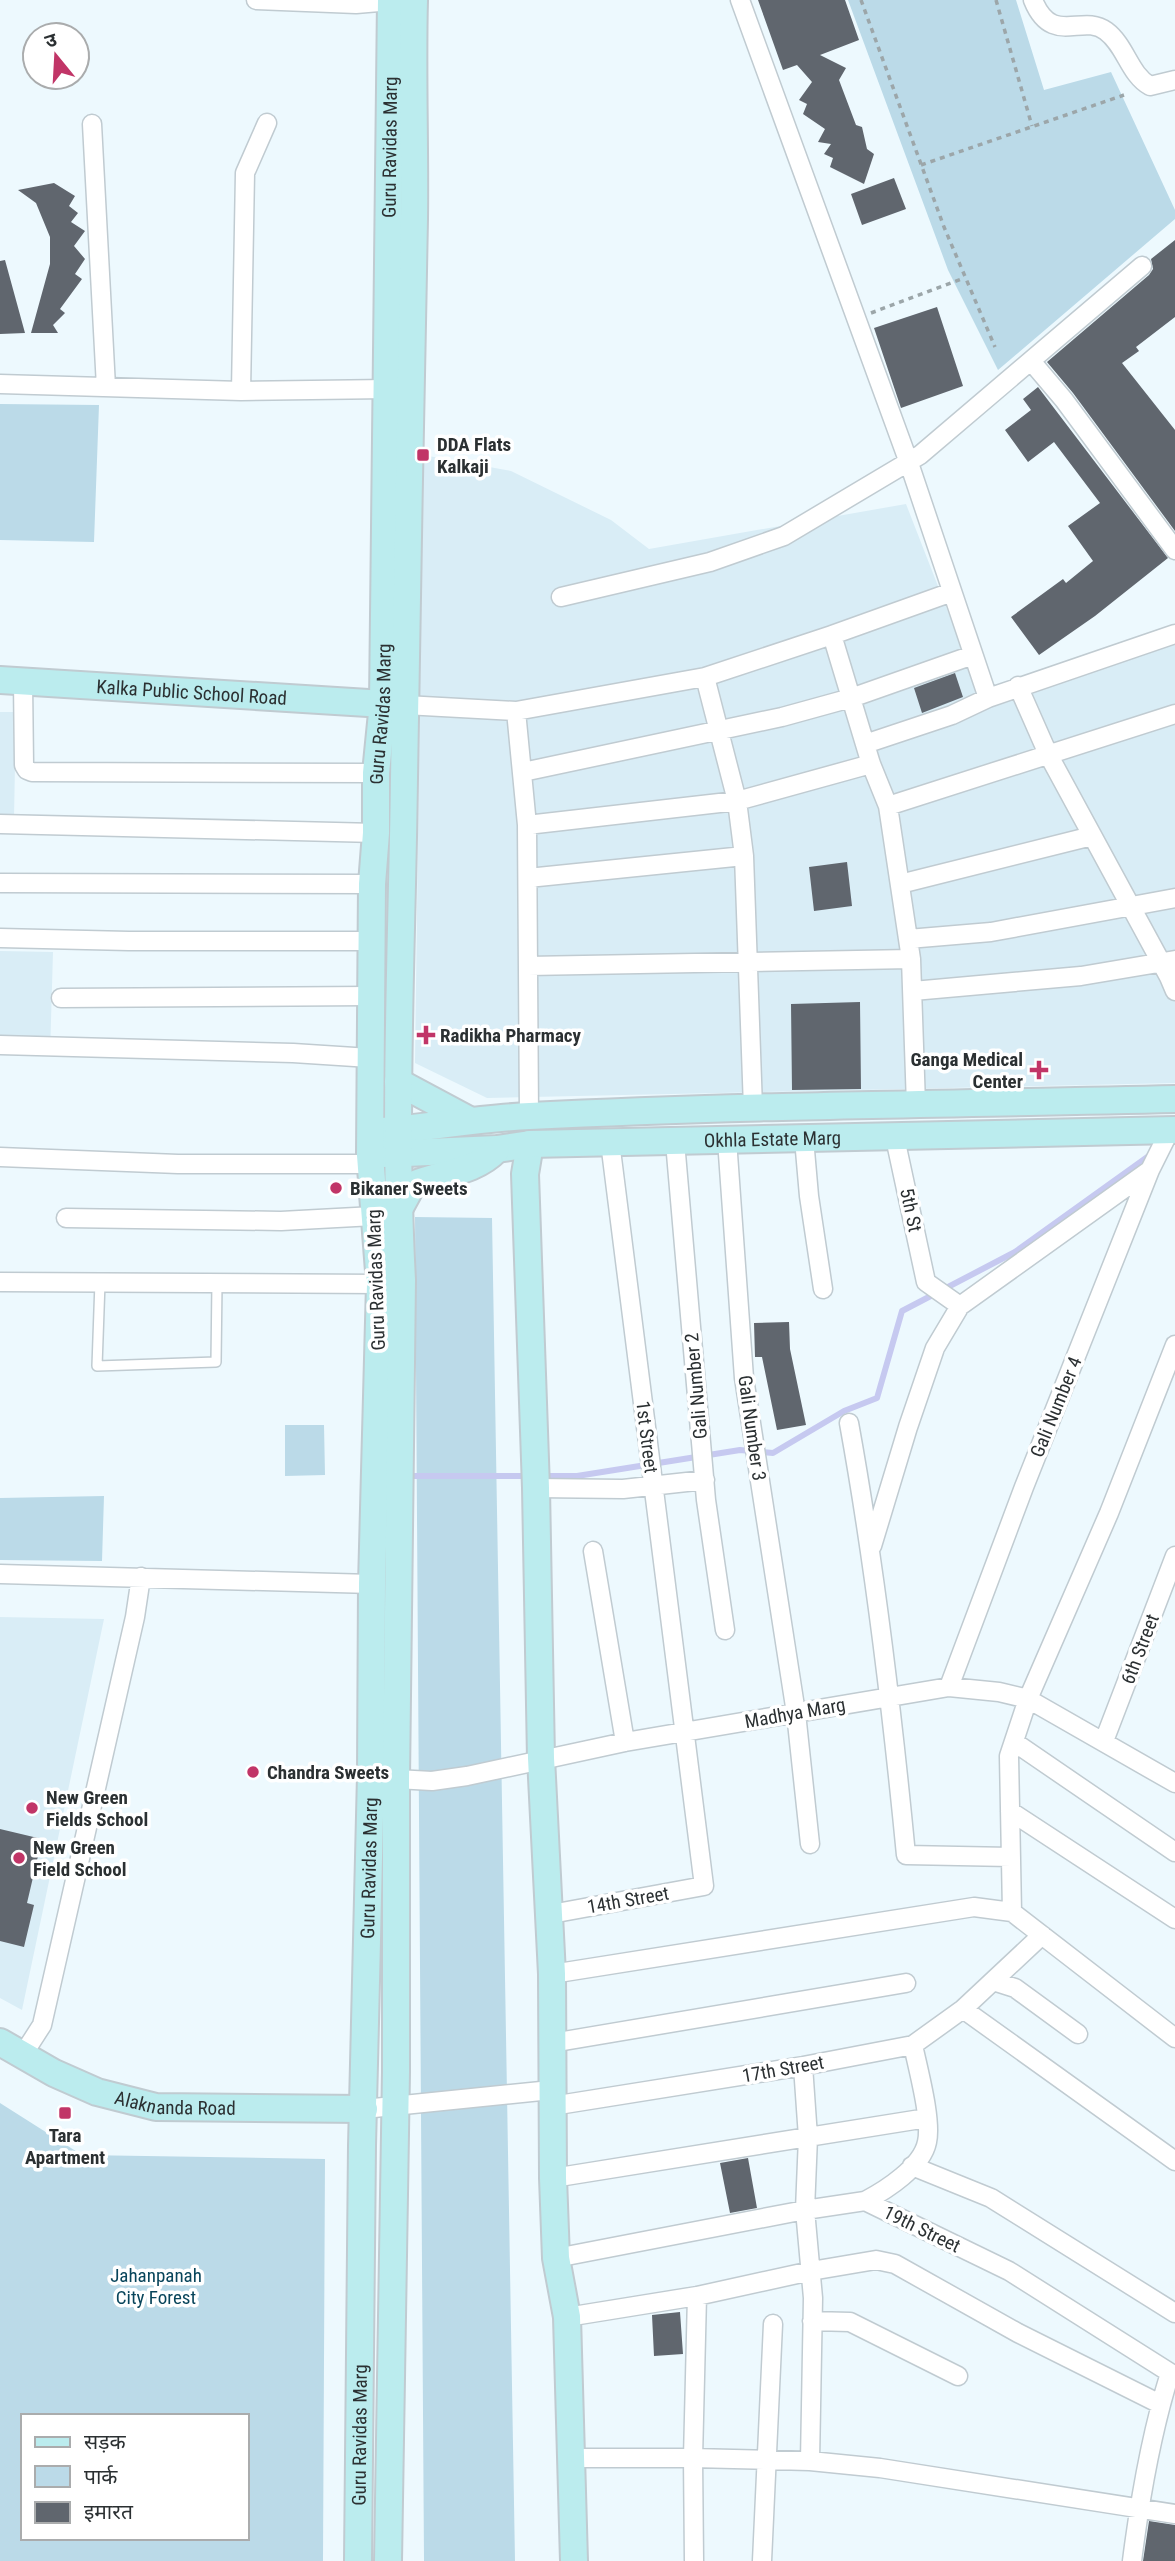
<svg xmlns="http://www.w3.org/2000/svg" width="1175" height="2561" viewBox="0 0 1175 2561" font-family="'Roboto Condensed','Noto Sans Devanagari',sans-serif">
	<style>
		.built { fill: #d9edf6 }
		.green { fill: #bbdae8; fill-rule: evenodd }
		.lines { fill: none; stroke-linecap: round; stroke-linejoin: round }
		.stream { stroke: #c6c9f0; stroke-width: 6 }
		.building { fill: #60666e }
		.lane-casing { stroke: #c0cbd1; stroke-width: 12 }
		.street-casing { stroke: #c0cbd1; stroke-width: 21 }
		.secondary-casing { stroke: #c0cbd1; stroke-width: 30 }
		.path { stroke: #9ca6a9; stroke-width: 3.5; stroke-dasharray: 5 5; stroke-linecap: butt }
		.lane { stroke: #fff; stroke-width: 9 }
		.street { stroke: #fff; stroke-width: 18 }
		.secondary { stroke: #bbecee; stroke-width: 26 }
		.poi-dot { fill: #c13567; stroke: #fff; stroke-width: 2.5 }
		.labels { text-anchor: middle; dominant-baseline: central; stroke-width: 7; stroke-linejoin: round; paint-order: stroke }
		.street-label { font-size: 19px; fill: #2b3032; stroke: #fff }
		.poi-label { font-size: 19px; font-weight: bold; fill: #2b3032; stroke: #fff; text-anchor: start }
		.park-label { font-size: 19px; fill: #08455b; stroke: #fff }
	</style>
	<rect width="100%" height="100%" fill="#edf9fe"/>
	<path class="built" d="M 423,455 L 511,471 L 611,520 L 649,549 L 906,504 L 982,699 L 1175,632 L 1175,1083 L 487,1098 L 415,1063 Z
		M 0,712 L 16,712 L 14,818 L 0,818 Z
		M 0,951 L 53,952 L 50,1055 L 0,1054 Z
		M 0,1617 L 104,1619 L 22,2010 L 0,1998 Z"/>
	<path class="green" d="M 848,0 L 1016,0 L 1044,90 L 1111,72 L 1175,210 L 1175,219 L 998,370 L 948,270 Z
		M 0,404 L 99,405 L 94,542 L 0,540 Z
		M 415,1217 L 492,1218 L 515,2561 L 424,2561 Z
		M 285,1425 L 324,1425 L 325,1475 L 285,1476 Z
		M 104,1496 L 102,1561 L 0,1560 L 0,1498 Z
		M 0,2103 L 82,2155 L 325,2159 L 323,2561 L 0,2561 ZM 23,2416 L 247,2416 L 247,2538 L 23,2538 Z"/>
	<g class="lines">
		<path class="stream" d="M 412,1476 L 529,1476
			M 543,1476 L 577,1476 L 740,1450 L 773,1453 L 844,1411 L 877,1398 L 902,1311 L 1015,1252 L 1153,1153"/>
	</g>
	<path class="building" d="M 758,0 L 845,0 L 859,40 L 820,55 L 846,68 L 839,80 L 856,125 L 862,127 L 867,149 L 874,154 L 864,184 L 830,167 L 833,158 L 824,154 L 831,144 L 818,142 L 825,129 L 803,114 L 807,104 L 799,100 L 812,82 L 797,65 L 783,70 Z
		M 894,178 L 906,209 L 862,225 L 851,194 Z
		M 54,183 L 75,196 L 69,206 L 78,213 L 71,222 L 85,231 L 74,246 L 85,259 L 75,274 L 82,279 L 60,309 L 65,313 L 53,325 L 58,333 L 31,333 L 50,264 L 50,237 L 36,203 L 18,190 Z
		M 1175,240 L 1175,317 L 1136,347 L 1139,351 L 1122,363 L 1175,430 L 1175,531 L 1073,393 L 1047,362 L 1149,275 L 1153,269 L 1151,259 Z
		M 5,260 L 25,333 L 0,334 L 0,261 Z
		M 937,307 L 963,386 L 901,408 L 874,328 Z
		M 1038,387 L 1168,558 L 1095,616 L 1039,655 L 1011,617 L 1063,579 L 1066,583 L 1093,561 L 1068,526 L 1100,503 L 1054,442 L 1028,462 L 1005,430 L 1031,410 L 1023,399 Z
		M 955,673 L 963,697 L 922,713 L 914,688 Z
		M 847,862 L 852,906 L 814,911 L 809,867 Z
		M 860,1002 L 861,1089 L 792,1090 L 791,1004 Z
		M 789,1322 L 790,1349 L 806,1425 L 777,1430 L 762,1357 L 755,1357 L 754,1323 Z
		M 0,1829 L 42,1839 L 27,1903 L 34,1905 L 24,1947 L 0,1941 Z
		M 748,2158 L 757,2208 L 730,2213 L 720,2163 Z
		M 680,2312 L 683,2354 L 654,2356 L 652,2315 Z
		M 1149,2521 L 1175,2525 L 1175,2561 L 1143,2561 Z"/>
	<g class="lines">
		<g class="lane-casing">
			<path id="lane" d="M 100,1282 L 97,1366 L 216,1362 L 217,1283"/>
		</g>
		<g class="street-casing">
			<path id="street" d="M 256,0 L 356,4 L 391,1
				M 740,0 L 909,463 L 988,698 L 1175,634
				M 1033,0 C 1052,47 1082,13 1106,31 C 1126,46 1129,74 1150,86 L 1175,80
				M 92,124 L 106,387
				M 1031,361 L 1064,400 L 1175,550
				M 0,384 L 241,391 L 388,389
				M 241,391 L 245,173 L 267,123
				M 561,597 L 710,562 L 784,536 L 920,455 L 1142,266
				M 832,635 L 952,592
				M 705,677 L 737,801 L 744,856 L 753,1108
				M 23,682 L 24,765 L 27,770 L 32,772 L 376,773
				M 1018,686 L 1048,754 L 1169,977 L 1175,991
				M 405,705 L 516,711 L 705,677 L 832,635 L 871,764 L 888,806 L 911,959 L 916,1105
				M 516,711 L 527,825 L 529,1116
				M 865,744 L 952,715 L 988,698
				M 523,772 L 782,717 L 851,698 L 973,655
				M 888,806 L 1175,714
				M 0,824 L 376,833
				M 527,825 L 737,801 L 871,764
				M 528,878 L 744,856
				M 0,883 L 372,884
				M 900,884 L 1092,836
				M 0,938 L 129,941 L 371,941
				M 908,939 L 991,932 L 1175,898
				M 528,966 L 911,959
				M 913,991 L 1081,976 L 1175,960
				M 61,998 L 371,996
				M 0,1045 L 293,1053 L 370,1058
				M 895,1138 L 926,1282 L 960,1306
				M 804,1139 L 809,1196 L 823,1289
				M 727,1140 L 744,1378 L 796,1713 L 810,1844
				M 675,1142 L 706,1500 L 725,1630
				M 0,1157 L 178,1164 L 371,1164
				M 66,1218 L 281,1221 L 374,1216
				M 0,1282 L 380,1284
				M 849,1423 C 875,1566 892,1710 906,1855 L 1011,1857
				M 536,1488 L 623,1489 L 705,1480
				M 872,1546 L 908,1427 L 935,1348 L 960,1306 L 1150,1170
				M 593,1551 L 625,1742
				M 0,1574 L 372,1584
				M 949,1687 L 1024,1487 L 1150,1170 L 1170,1130
				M 1104,1741 L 1175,1556
				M 1014,1742 L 1175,1852
				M 396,1779 L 432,1781 L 467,1776 L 625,1742 L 949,1687 L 999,1692 L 1028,1699 L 1175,1783
				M 1010,1811 L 1175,1919
				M 1012,1912 L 1009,1756 L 1028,1699 L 1109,1513 L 1175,1345
				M 551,1914 L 704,1886 L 610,1142
				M 552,1974 L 974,1907 L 1012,1912 L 1175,2038
				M 993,1981 L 1015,1988 L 1078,2034
				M 963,2009 L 1175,2161
				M 552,2043 L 906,1983
				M 22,2056 L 42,2025 L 135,1617 L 141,1577
				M 803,2066 L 808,2137 L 805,2210 L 813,2298 L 810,2461
				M 552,2106 L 803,2066 L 913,2045 L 963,2009 L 1042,1935
				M 364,2109 L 551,2090
				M 912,2166 L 991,2198 L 1175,2313
				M 553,2178 L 927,2118
				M 865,2201 C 886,2190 922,2167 927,2142 C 932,2120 918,2069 913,2045
				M 556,2258 L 805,2210 L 865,2201 L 1009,2271 L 1175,2376
				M 567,2317 L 697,2296 L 811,2271 L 876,2260 L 895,2264 L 1018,2333 L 1160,2404
				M 812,2321 L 850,2322 L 958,2376
				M 572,2458 L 693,2458 L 810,2461 L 880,2468 L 1175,2514
				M 694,2561 L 693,2458 L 697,2296
				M 762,2561 L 773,2324
				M 1132,2561 C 1140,2498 1151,2434 1170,2373"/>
		</g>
		<g class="secondary-casing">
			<g id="secondary">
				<path id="s1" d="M 0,680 L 400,705"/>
				<path d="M 398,1082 L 469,1120"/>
				<path d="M 383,1131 C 432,1127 481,1118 530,1116 C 745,1105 960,1104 1175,1099"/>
				<path d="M 530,1144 L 525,1174 L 536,1488 L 541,1758 L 552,1974 L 553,2178 L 556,2258 L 567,2317 L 574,2561"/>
				<path id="s2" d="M 383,1154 L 497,1149 L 530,1144 L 1175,1130"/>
				<path d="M 398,1211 L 410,1189 L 415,1184 C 443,1173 475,1172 496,1150"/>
				<path id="s3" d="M 0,2042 L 54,2073 L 97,2092 L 156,2107 L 364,2109"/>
				<path id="s4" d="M 358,2561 L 362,2146 L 371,1775 L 372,1584 L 380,1284 L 370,1155 L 372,884 L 376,833 L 376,773 L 383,703 L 391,0"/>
				<path d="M 388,2561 L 396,2072 L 396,1779 L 402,1280 C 393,1113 402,945 404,778 C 406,592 411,405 414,219 C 415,146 412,73 414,0"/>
			</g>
		</g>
		<path class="path" d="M 861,0 L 944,227 L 995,347
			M 996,0 L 1032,126
			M 921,165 L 1124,95
			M 871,313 L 964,278"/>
		<use href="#lane" class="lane"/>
		<use href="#street" class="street"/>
		<use href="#secondary" class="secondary"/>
	</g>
	<g class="poi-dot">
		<rect x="416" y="448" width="14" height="14" rx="3.5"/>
		<path d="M422.5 1024.5h7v7h7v7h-7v7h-7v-7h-7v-7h7z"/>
		<path d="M1035.5 1059.5h7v7h7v7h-7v7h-7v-7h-7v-7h7z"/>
		<circle cx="336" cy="1188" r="7"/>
		<circle cx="253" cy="1772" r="7"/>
		<circle cx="32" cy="1808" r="7"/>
		<circle cx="19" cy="1858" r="7"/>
		<rect x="58" y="2106" width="14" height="14" rx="3.5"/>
	</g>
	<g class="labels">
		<g class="street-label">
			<text stroke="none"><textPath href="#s4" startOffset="2415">Guru Ravidas Marg</textPath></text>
			<text stroke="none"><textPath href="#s1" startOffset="192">Kalka Public School Road</textPath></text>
			<text stroke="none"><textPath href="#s4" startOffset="1848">Guru Ravidas Marg</textPath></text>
			<text stroke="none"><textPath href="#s2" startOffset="390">Okhla Estate Marg</textPath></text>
			<text transform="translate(911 1210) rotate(78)">5th St</text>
			<text transform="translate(376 1280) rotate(-92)">Guru Ravidas Marg</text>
			<text transform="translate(696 1386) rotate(-95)">Gali Number 2</text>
			<text transform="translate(1056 1407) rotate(-68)">Gali Number 4</text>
			<text transform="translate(752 1428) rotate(82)">Gali Number 3</text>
			<text transform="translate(647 1437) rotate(83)">1st Street</text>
			<text transform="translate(1140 1649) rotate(-69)">6th Street</text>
			<text transform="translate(795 1713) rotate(-10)">Madhya Marg</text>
			<text stroke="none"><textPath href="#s4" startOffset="693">Guru Ravidas Marg</textPath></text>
			<text transform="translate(628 1900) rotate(-10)">14th Street</text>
			<text transform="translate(783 2069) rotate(-10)">17th Street</text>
			<text stroke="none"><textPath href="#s3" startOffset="189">Alaknanda Road</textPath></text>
			<text transform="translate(922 2229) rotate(26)">19th Street</text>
			<text stroke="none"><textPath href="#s4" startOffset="126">Guru Ravidas Marg</textPath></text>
		</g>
		<g class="poi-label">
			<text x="437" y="444">DDA Flats<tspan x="437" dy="22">Kalkaji</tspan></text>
			<text x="440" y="1035">Radikha Pharmacy</text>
			<text x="1023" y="1059" text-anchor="end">Ganga Medical<tspan x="1023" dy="22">Center</tspan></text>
			<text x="350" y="1188">Bikaner Sweets</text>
			<text x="267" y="1772">Chandra Sweets</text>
			<text x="46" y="1797">New Green<tspan x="46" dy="22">Fields School</tspan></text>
			<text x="33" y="1847">New Green<tspan x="33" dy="22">Field School</tspan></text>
			<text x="65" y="2135" text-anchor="middle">Tara<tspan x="65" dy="22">Apartment</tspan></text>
		</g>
		<g class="park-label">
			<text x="156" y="2275">Jahanpanah<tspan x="156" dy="22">City Forest</tspan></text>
		</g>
	</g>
	<rect x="21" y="2414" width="228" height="126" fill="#ffffff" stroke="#aaacad" stroke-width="2"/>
	<rect x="35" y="2437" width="35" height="10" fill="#bbecee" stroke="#aaacad" stroke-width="2"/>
	<text x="84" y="2449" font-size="21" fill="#2b3032">सड़क</text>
	<rect x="35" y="2466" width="35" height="21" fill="#bbdae8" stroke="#aaacad" stroke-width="2"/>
	<text x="84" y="2484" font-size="21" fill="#2b3032">पार्क</text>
	<rect x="35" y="2502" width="35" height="21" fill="#60666e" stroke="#aaacad" stroke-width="2"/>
	<text x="84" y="2519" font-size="21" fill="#2b3032">इमारत</text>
	<g transform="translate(56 56) rotate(342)"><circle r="33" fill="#ffffff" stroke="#aaacad" stroke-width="2"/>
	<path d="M0-5L12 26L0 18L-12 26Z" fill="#c13567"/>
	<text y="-10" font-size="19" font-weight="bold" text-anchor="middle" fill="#2b3032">उ</text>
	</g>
</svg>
